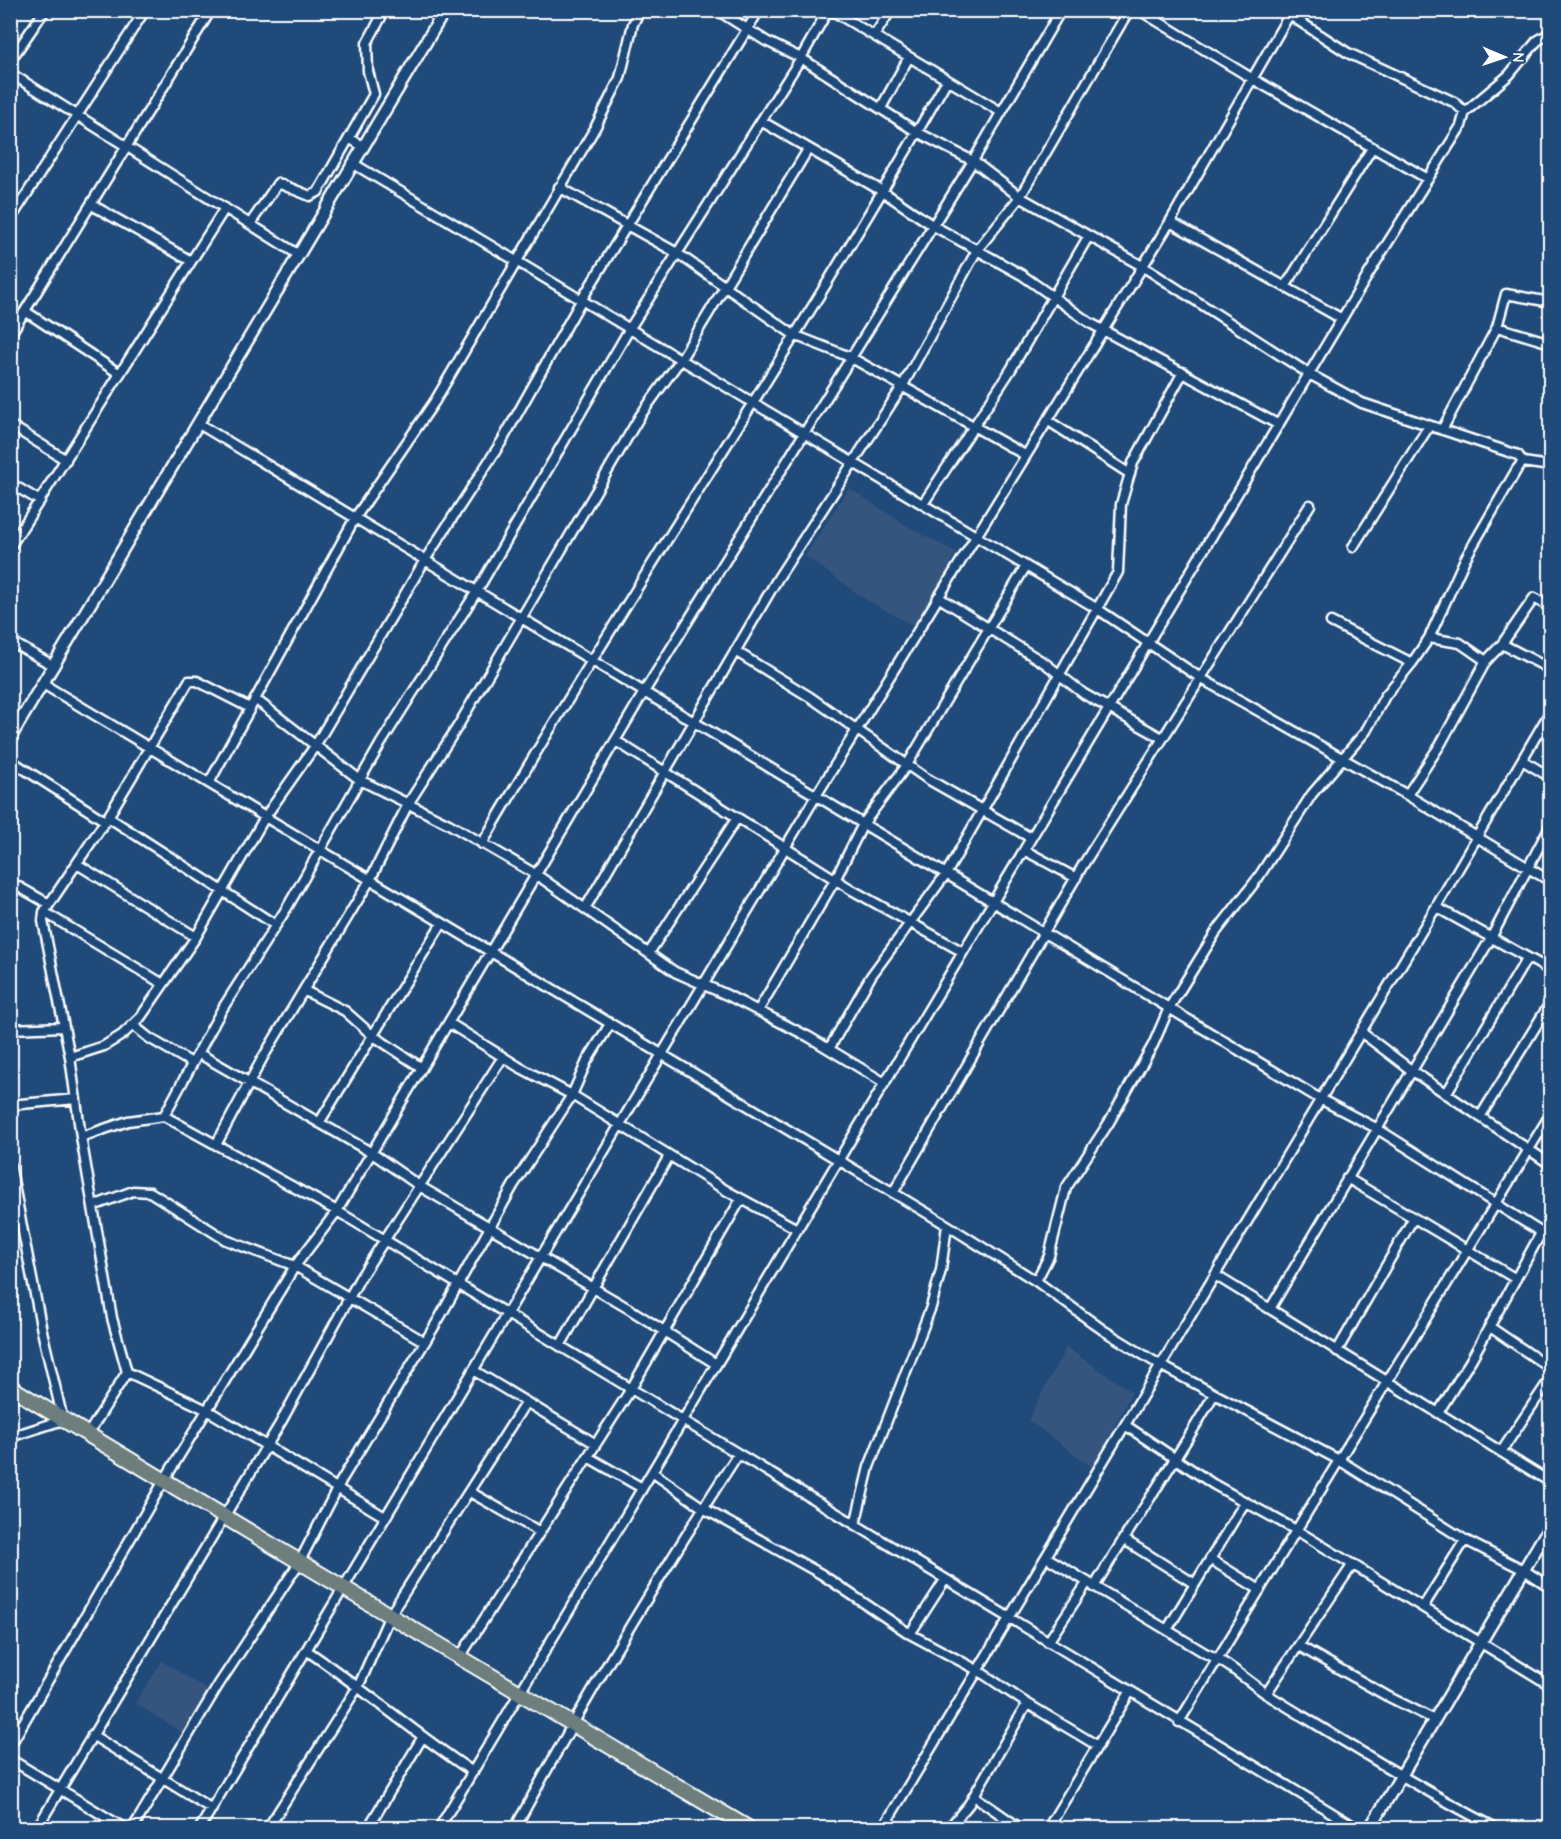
<svg xmlns="http://www.w3.org/2000/svg" width="1561" height="1839" viewBox="0 0 1561 1839" font-family="'Comic Neue',sans-serif">
	<style>
		.built { fill: #35557f }
		.lines { fill: none; stroke-linecap: round; stroke-linejoin: round }
		.minor-casing { stroke: #fff; stroke-width: 13 }
		.tertiary-casing { stroke: #fff; stroke-width: 15 }
		.primary-casing { stroke: #fff; stroke-width: 18 }
		.minor { stroke: #1f4a7a; stroke-width: 8 }
		.tertiary { stroke: #1f4a7a; stroke-width: 10 }
		.primary { stroke: #6d7e7c; stroke-width: 14 }
	</style>
	<rect width="100%" height="100%" fill="#1f4a7a"/>
	<filter id="ink" filterUnits="userSpaceOnUse"><feTurbulence type="fractalNoise" baseFrequency=".0167" numOctaves="2"/><feDisplacementMap in="SourceGraphic" scale="12" xChannelSelector="R" yChannelSelector="G"/><feConvolveMatrix kernelMatrix="1 2 1 2 8 2 1 2 1" color-interpolation-filters="sRGB"/></filter>
	<g filter="url(#ink)">
		<path class="built" d="M 849,488 L 909,527 L 956,553 L 916,627 L 868,601 L 805,556 Z
			M 1066,1347 L 1132,1392 L 1093,1468 L 1028,1420 Z
			M 162,1661 L 211,1692 L 184,1734 L 135,1703 Z"/>
		<g class="lines">
			<g class="minor-casing">
				<path id="minor" d="M 717,10 L 766,41 L 801,58 L 917,132 L 973,161 L 1020,197 L 1142,266 L 1311,375 L 1362,403 L 1518,455 L 1523,462
					M 831,10 L 1001,112
					M 1139,10 L 1253,79 L 1428,179
					M 1282,10 L 1348,53 L 1454,102 L 1465,112
					M 874,36 L 891,10
					M 10,61 L 45,10
					M 10,73 L 299,255
					M 881,108 L 909,57
					M 761,121 L 882,191 L 932,225 L 1022,275 L 1090,323 L 1279,425
					M 364,147 L 349,138 L 374,94 L 368,71 L 367,43 L 385,10
					M 354,164 L 1096,608 L 1202,679 L 1407,795 L 1550,881
					M 559,187 L 677,253 L 794,335 L 850,357 L 1025,455
					M 92,205 L 191,261
					M 10,220 L 145,10
					M 1170,222 L 1342,319
					M 250,224 L 278,183 L 310,196 L 318,192 L 349,138
					M 1285,287 L 1372,148
					M 25,311 L 120,374
					M 1497,327 L 1550,343
					M 10,335 L 211,10
					M 1047,420 L 1130,474
					M 199,424 L 1320,1099 L 1376,1128 L 1550,1238
					M 10,425 L 66,460
					M 1442,430 L 1497,327 L 1506,294 L 1550,302
					M 10,483 L 40,501
					M 923,504 L 1010,371 L 1088,237
					M 10,547 L 225,208
					M 1353,547 L 1429,426
					M 938,597 L 1046,664 L 1084,694 L 1162,738
					M 1331,622 L 1412,663
					M 10,641 L 54,666
					M 1502,644 L 1534,598 L 1550,607
					M 735,651 L 810,697 L 926,778 L 1031,838
					M 1486,661 L 1502,644 L 1550,669
					M 43,684 L 947,1225 L 1036,1281 L 1103,1330 L 1160,1365 L 1339,1460 L 1465,1540 L 1524,1570 L 1550,1587
					M 255,699 L 360,780 L 449,824 L 537,875 L 675,972 L 727,995 L 809,1037 L 885,1083
					M 616,741 L 852,890 L 963,952
					M 10,760 L 105,821
					M 1522,760 L 1550,777
					M 209,783 L 355,518 L 435,401 L 595,128 L 620,78 L 633,24 L 640,10
					M 1407,795 L 1440,745 L 1486,661 L 1460,643 L 1429,638
					M 108,817 L 274,924
					M 482,844 C 632,586 800,339 947,80
					M 1024,850 L 1076,878
					M 77,864 L 196,937
					M 10,882 L 49,904
					M 586,907 L 778,578 L 902,387 L 977,250 L 1020,197 L 1129,10
					M 1436,907 L 1550,970
					M 44,912 L 163,984
					M 649,953 L 737,818
					M 305,991 L 345,1011 L 372,1035 L 422,1068
					M 758,1011 L 835,880 L 863,824 L 907,765 L 1026,566
					M 449,1023 L 519,1067 L 572,1095 L 727,1191 L 797,1229
					M 133,1025 L 149,1038 L 192,1063
					M 10,1029 L 64,1027
					M 1361,1032 L 1411,1070 L 1550,1164
					M 829,1049 L 871,976 L 946,874 L 1118,572 L 1121,504 L 1126,487 L 1133,463 L 1183,372
					M 198,1053 L 372,1153 L 421,1187 L 631,1310 L 716,1364
					M 70,1057 L 104,1046 L 122,1035 L 140,1018 L 196,937 L 265,817 L 315,746 L 425,560 L 502,441 L 582,299 L 759,10
					M 1446,1094 L 1527,958
					M 10,1105 L 76,1099
					M 164,1116 L 337,1211 L 1357,1828
					M 1480,1117 L 1550,1003
					M 319,1123 L 442,923
					M 81,1137 L 70,1057 L 43,921 L 44,912 L 108,817 L 189,681 L 197,681 L 250,708
					M 216,1145 L 262,1059 L 370,880 L 408,804 L 458,726 L 640,416 L 681,359 L 807,151
					M 10,1164 L 42,1331 L 63,1420 L 10,1437
					M 1347,1178 L 1516,1279
					M 893,1193 L 1083,865 L 1310,505
					M 93,1206 L 133,1191 L 150,1192 L 226,1240 L 295,1266 L 425,1342
					M 1215,1275 L 1550,1482
					M 1036,1281 L 1049,1256 L 1066,1188 L 1108,1124 L 1153,1045 L 1169,1008 L 1216,932 L 1258,878 L 1312,794 L 1366,731 L 1385,696 L 1412,663 L 1429,638 L 1465,559 L 1517,469 L 1523,462 L 1550,466
					M 1270,1309 L 1491,938 L 1550,826
					M 1490,1327 L 1550,1368
					M 560,1346 L 669,1156
					M 1337,1351 L 1413,1219
					M 473,1370 L 596,1444
					M 1438,1413 L 1471,1360 L 1541,1233
					M 1125,1425 L 1213,1484 L 1296,1530 L 1550,1685
					M 88,1434 L 127,1372
					M 1501,1452 L 1550,1379
					M 588,1457 L 642,1488
					M 652,1472 L 703,1508 L 821,1574 L 910,1634 L 979,1671 L 1023,1701 L 1098,1746
					M 470,1492 L 540,1532
					M 385,1517 L 207,1410 L 127,1372 L 112,1318 L 81,1137 L 128,1121 L 164,1116 L 221,1011 L 288,906 L 381,743 L 477,591 L 630,328 L 801,58 L 828,10
					M 855,1525 L 869,1467 L 931,1307 L 941,1270 L 947,1225
					M 1123,1539 L 1195,1584
					M 1046,1557 L 1205,1653 C 1230,1663 1250,1684 1273,1698 C 1347,1743 1420,1789 1496,1828
					M 1210,1559 L 1260,1590
					M 1094,1587 C 1133,1522 1176,1461 1213,1396
					M 1423,1607 L 1465,1540
					M 1167,1630 L 1245,1502
					M 910,1634 L 945,1580
					M 1048,1642 L 1087,1583
					M 1299,1646 L 1387,1696 L 1435,1720
					M 306,1650 C 363,1688 415,1734 473,1772
					M 460,1657 L 631,1389 L 741,1199
					M 1266,1694 L 1353,1564
					M 1179,1722 L 1550,1115
					M 92,1735 L 212,1809
					M 10,1746 L 165,1479 L 295,1266 L 337,1211 L 644,692 L 973,161 L 1061,10
					M 10,1759 L 124,1828
					M 974,1796 L 1020,1828
					M 37,1828 L 281,1422 L 360,1278 L 503,1057
					M 133,1828 L 219,1684 L 299,1563 L 341,1481 L 440,1317 L 513,1186 L 572,1095 L 587,1061 L 610,1024
					M 200,1828 L 816,796 L 1170,222 L 1289,15
					M 268,1828 L 359,1685 L 390,1615 L 526,1402
					M 368,1828 L 422,1738
					M 439,1828 L 1377,260 L 1461,126 L 1465,112 L 1509,75 L 1537,41 L 1550,33
					M 515,1828 C 584,1700 659,1576 738,1454
					M 883,1828 L 1436,907 L 1550,712
					M 949,1828 L 969,1804 L 1027,1704
					M 1048,1828 L 1130,1692"/>
			</g>
			<g class="tertiary-casing">
				<path id="tertiary" d="M 10,738 L 445,10
					M 1370,1828 L 1550,1526"/>
			</g>
			<g class="primary-casing">
				<path id="primary" d="M 10,1387 C 255,1537 502,1682 748,1828"/>
			</g>
			<use href="#minor" class="minor"/>
			<use href="#tertiary" class="tertiary"/>
			<use href="#primary" class="primary"/>
		</g>
	</g>
	<rect width="1561" height="1839" fill="none" stroke="#1f4a7a" stroke-width="36"/>
	<rect x="18" y="18" width="1525" height="1803" fill="none" stroke="#fff" stroke-width="2" filter="url(#ink)"/>
	<g transform="translate(1504 57) rotate(92)" stroke="#1f4a7a" stroke-width="4.5" paint-order="stroke">
	<path d="M0-4.5L10 22L0 15L-10 22Z" fill="#ffffff"/>
	<text y="-9" font-size="16" font-weight="bold" text-anchor="middle" fill="#ffffff">N</text>
	</g>
</svg>
